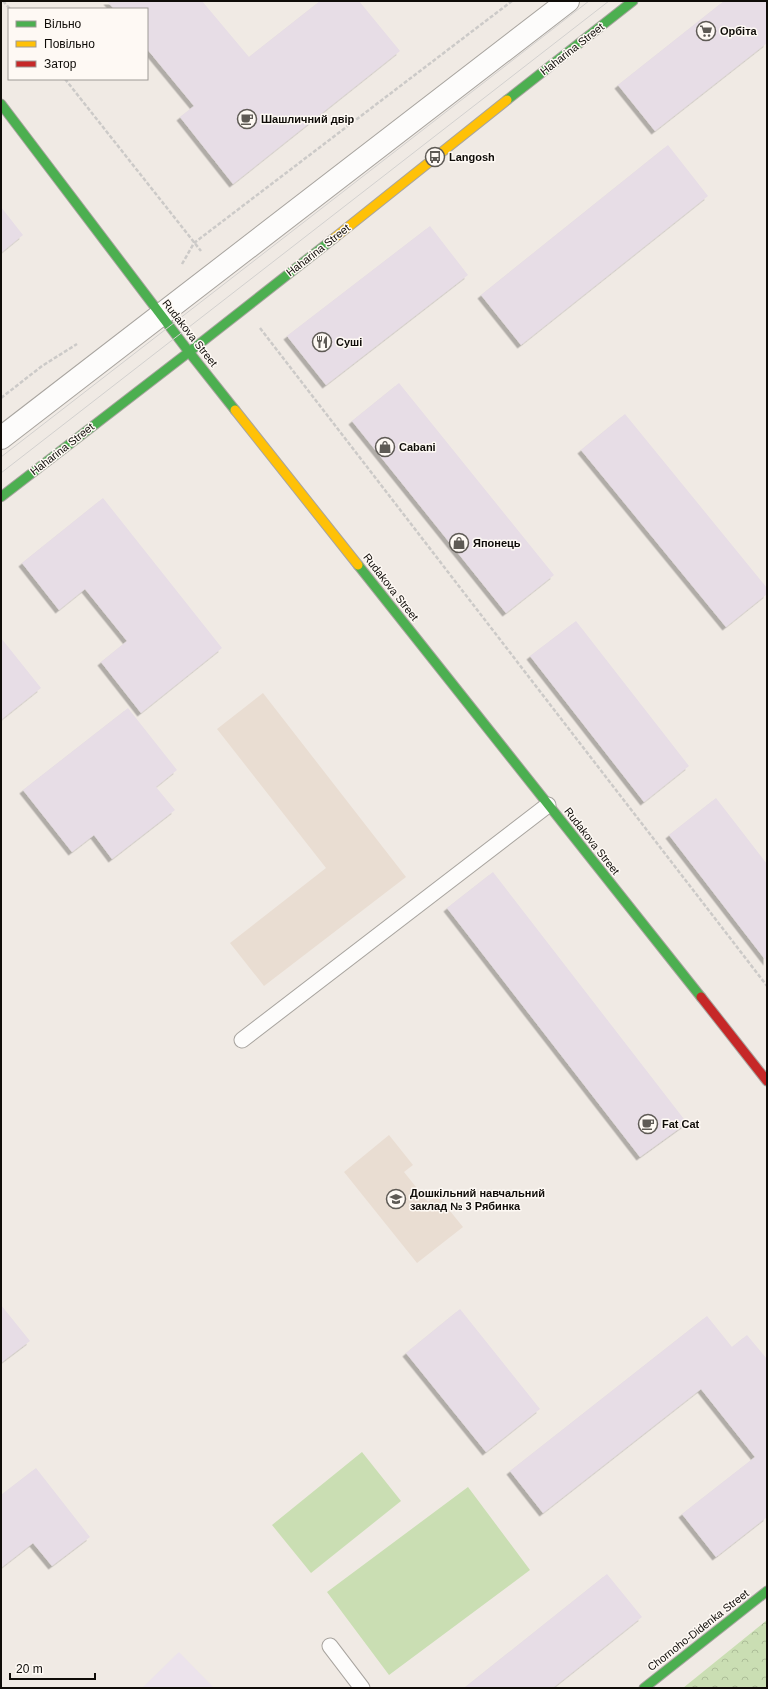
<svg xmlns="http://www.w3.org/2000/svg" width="768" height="1689" viewBox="0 0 768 1689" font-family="Helvetica,sans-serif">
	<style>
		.built { fill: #e9ddd2 }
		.industrial { fill: #ece3ec }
		.park { fill: url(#park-crowns) }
		.pitch { fill: #cadeb3 }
		.building { fill: #e7dde6; filter: url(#shadow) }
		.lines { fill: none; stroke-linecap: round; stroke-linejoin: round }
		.lane-casing { stroke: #a8a49f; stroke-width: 17 }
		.street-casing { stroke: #a8a49f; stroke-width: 24 }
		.fast-casing { stroke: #a8a49f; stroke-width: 11 }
		.slow-casing { stroke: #a8a49f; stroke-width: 11 }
		.jam-casing { stroke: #a8a49f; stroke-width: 11 }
		.path { stroke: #cccac8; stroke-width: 2.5; stroke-dasharray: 4 2; stroke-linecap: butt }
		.lane { stroke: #fdfcfb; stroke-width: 15 }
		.street { stroke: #fdfcfb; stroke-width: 22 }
		.fast { stroke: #4caf50; stroke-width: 9 }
		.slow { stroke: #ffc107; stroke-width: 9 }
		.jam { stroke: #c62828; stroke-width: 9 }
		.tram { stroke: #d3d1cf; stroke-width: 1 }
		.labels { text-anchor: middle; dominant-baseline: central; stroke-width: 3; stroke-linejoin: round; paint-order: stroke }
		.poi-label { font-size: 11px; font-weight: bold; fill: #0f0c08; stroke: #fef9f4; text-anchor: start }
		.street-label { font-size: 11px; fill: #0f0c08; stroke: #fef9f4 }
	</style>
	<defs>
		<pattern id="park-crowns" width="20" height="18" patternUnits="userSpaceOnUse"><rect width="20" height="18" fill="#cadeb3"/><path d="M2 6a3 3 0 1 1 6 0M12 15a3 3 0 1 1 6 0" fill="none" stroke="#acbd98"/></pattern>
		<filter id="shadow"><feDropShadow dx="-3.5" dy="3.5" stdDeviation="0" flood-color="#0004"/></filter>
	</defs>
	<rect width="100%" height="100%" fill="#f0eae4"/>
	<path class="built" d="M 263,693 L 406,877 L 264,986 L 230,943 L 326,868 L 217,729 Z
		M 389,1135 L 413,1165 L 404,1172 L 428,1202 L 437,1195 L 463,1227 L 417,1263 L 344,1172 Z"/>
	<path class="industrial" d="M 179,1652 L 214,1688 L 142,1688 Z"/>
	<path class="park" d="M 767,1620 L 767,1688 L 683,1688 Z"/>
	<path class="pitch" d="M 362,1452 L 401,1501 L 311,1573 L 272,1525 Z
		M 468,1487 L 530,1570 L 389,1675 L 327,1592 Z"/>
	<path class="building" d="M 107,1 L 202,1 L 249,57 L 320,1 L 359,1 L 400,51 L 233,184 L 180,117 L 194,106 L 147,49 L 147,9 L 114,9 Z
		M 724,1 L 767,1 L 767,43 L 655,131 L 618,85 Z
		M 668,145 L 708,196 L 521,345 L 481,295 Z
		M 1,207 L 23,235 L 1,253 Z
		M 430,226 L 468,275 L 326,385 L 287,336 Z
		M 399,383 L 554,575 L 506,613 L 352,421 Z
		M 625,414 L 767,588 L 767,594 L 726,627 L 581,450 Z
		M 103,498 L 222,648 L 141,713 L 101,662 L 127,641 L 85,589 L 59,610 L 22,563 Z
		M 576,621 L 689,766 L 644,802 L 530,656 Z
		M 1,638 L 41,688 L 1,720 Z
		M 128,708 L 177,770 L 156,787 L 175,810 L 112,859 L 94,835 L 72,852 L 23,790 Z
		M 716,798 L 767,864 L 767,962 L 669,835 Z
		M 493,872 L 687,1123 L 640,1157 L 447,908 Z
		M 1,1305 L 30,1341 L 1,1363 Z
		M 460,1309 L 540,1409 L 486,1452 L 406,1353 Z
		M 707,1316 L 732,1347 L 747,1335 L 767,1359 L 767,1517 L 716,1557 L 682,1514 L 755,1457 L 701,1389 L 543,1513 L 510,1471 Z
		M 36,1468 L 90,1537 L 52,1566 L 33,1543 L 1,1568 L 1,1495 Z
		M 607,1574 L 642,1617 L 553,1688 L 464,1688 Z"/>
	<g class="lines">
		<g class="lane-casing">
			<path id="lane" d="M 242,1040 L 548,805
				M 330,1646 L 362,1688"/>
		</g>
		<g class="street-casing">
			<path id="street" d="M 1,438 L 568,1"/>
		</g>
		<g class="fast-casing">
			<path id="fast" d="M 507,100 L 633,1
				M 1,104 L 189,352 L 235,410
				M 1,497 L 189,352 L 333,239
				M 358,565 L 701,997
				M 644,1688 L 767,1591"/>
		</g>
		<g class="slow-casing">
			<path id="slow" d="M 333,239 L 507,100
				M 235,410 L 358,565"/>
		</g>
		<g class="jam-casing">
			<path id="jam" d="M 701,997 L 767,1081"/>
		</g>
		<path class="path" d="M 3,1 L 10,9
			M 65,79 L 201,251
			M 182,264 L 194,243 L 512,1
			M 260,328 L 767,986
			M 1,398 L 42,366 L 77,344"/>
		<use href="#lane" class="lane"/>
		<use href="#street" class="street"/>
		<use href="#fast" class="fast"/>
		<use href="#slow" class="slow"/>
		<use href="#jam" class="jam"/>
		<path class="tram" d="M 1,457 L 589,1
			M 1,473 L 609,1"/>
	</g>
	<defs>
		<g id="supermarket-ring" transform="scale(1)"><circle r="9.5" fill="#fef9f4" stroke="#5e5a55" stroke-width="1.5"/><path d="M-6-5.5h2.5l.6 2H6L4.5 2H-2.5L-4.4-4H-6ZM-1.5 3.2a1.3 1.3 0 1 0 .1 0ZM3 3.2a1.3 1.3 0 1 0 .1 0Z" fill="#5e5a55"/></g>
		<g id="cafe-ring" transform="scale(1)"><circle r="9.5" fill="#fef9f4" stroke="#5e5a55" stroke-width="1.5"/><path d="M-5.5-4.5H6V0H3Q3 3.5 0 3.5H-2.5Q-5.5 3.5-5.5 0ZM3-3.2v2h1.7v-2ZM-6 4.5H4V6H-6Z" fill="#5e5a55"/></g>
		<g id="bus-ring" transform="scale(1)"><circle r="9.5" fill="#fef9f4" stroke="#5e5a55" stroke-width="1.5"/><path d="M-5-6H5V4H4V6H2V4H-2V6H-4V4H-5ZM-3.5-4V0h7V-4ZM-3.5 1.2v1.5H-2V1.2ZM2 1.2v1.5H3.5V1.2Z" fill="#5e5a55"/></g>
		<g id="restaurant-ring" transform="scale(1)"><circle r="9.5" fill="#fef9f4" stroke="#5e5a55" stroke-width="1.5"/><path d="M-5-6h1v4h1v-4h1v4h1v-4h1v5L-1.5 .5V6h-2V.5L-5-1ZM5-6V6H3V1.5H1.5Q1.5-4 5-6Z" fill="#5e5a55"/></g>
		<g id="shop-ring" transform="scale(1)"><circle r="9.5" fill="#fef9f4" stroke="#5e5a55" stroke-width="1.5"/><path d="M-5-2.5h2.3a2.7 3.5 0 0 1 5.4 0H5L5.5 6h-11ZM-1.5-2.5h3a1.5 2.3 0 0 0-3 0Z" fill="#5e5a55"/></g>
		<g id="school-ring" transform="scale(1)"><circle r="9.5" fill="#fef9f4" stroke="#5e5a55" stroke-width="1.5"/><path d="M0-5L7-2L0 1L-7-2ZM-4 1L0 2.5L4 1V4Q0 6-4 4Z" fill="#5e5a55"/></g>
	</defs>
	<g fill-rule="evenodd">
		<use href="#supermarket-ring" x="706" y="31"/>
		<use href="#cafe-ring" x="247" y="119"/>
		<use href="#bus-ring" x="435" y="157"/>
		<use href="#restaurant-ring" x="322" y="342"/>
		<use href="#shop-ring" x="385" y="447"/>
		<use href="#shop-ring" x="459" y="543"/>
		<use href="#cafe-ring" x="648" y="1124"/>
		<use href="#school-ring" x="396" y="1199"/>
	</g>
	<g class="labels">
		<g class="poi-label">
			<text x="720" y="31">Орбіта</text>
			<text x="261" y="119">Шашличний двір</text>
			<text x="449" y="157">Langosh</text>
			<text x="336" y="342">Суші</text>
			<text x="399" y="447">Cabani</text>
			<text x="473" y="543">Японець</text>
			<text x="662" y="1124">Fat Cat</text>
			<text x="410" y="1193">Дошкільний навчальний<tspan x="410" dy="13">заклад № 3 Рябинка</tspan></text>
		</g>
		<g class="street-label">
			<text transform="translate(572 49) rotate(-38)">Haharina Street</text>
			<text transform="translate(318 250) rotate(-38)">Haharina Street</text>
			<text transform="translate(190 333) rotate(52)">Rudakova Street</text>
			<text transform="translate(62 449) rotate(-38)">Haharina Street</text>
			<text transform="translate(391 587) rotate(52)">Rudakova Street</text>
			<text transform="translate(592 841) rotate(52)">Rudakova Street</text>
			<text transform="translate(698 1630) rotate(-38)">Chornoho-Didenka Street</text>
		</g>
	</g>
	<rect width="768" height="1689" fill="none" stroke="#0f0c08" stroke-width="4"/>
	<rect x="8" y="8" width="140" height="72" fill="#fef9f4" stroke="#9e9a96"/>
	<rect x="16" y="21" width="20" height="6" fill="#4caf50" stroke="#9e9a96"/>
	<text x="44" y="28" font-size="12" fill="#0f0c08">Вільно</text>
	<rect x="16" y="41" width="20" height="6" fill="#ffc107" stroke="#9e9a96"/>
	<text x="44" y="48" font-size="12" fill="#0f0c08">Повільно</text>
	<rect x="16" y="61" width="20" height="6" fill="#c62828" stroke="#9e9a96"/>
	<text x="44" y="68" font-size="12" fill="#0f0c08">Затор</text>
	<path d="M10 1673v6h85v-6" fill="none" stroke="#0f0c08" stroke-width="2"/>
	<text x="16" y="1673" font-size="12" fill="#0f0c08" stroke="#fef9f4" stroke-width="3" paint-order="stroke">20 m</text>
</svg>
